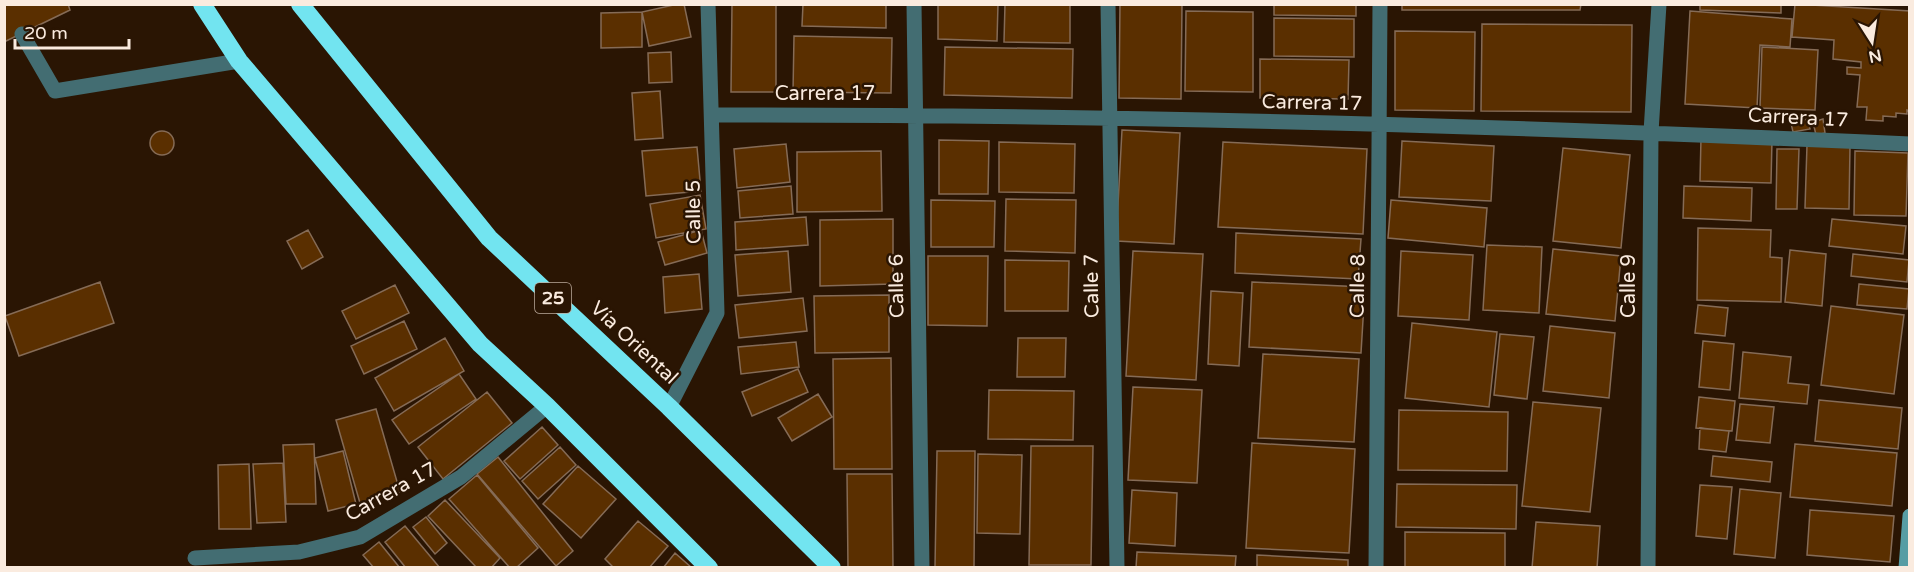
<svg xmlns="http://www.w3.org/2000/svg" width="1914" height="572" viewBox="0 0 1914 572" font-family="'Varela Round',sans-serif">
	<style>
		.building { fill: #5a2f00; stroke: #856b56; stroke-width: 1.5 }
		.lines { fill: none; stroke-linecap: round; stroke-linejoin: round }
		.lane { stroke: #436d72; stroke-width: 15 }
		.street { stroke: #436d72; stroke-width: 15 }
		.secondary { stroke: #579da4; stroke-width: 15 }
		.highway { stroke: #72e4f0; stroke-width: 18 }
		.labels { text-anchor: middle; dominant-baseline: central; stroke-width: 5; stroke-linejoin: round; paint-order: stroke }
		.shield { fill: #2a1503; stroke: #bcab9d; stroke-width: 1.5 }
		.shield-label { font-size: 18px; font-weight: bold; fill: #faebdf }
		.street-label { font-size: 20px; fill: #faebdf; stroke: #2a1503 }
	</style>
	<rect width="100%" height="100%" fill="#2a1503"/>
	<path class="building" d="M 4,4 L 68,4 L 70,10 L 4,42 Z
		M 678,4 L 684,4 L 691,37 L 649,46 L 642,12 Z
		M 732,4 L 776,4 L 776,92 L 731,92 Z
		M 803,4 L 886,4 L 886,28 L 802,26 Z
		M 938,4 L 998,4 L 997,41 L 938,39 Z
		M 1005,4 L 1070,4 L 1070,43 L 1004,42 Z
		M 1120,4 L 1182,4 L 1181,99 L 1119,98 Z
		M 1274,4 L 1356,4 L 1356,16 L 1274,15 Z
		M 1402,4 L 1581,4 L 1580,10 L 1402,10 Z
		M 1700,4 L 1781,4 L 1781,13 L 1700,10 Z
		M 1795,4 L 1910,11 L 1910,111 L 1907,110 L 1907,114 L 1896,113 L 1896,117 L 1883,116 L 1883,121 L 1866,120 L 1867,107 L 1857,107 L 1860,75 L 1847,74 L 1847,67 L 1861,68 L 1861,62 L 1833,59 L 1834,40 L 1792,37 Z
		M 1186,11 L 1253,12 L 1253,92 L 1185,91 Z
		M 1690,11 L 1792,19 L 1790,47 L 1760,45 L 1757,108 L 1685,104 Z
		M 642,12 L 642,47 L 601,48 L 601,13 Z
		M 1274,18 L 1354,19 L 1354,57 L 1274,56 Z
		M 1482,24 L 1632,25 L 1631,112 L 1481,111 Z
		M 1395,31 L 1475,32 L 1474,111 L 1395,110 Z
		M 794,36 L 892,38 L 891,93 L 793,92 Z
		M 945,47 L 1073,49 L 1072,98 L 944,95 Z
		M 1762,47 L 1818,50 L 1815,110 L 1760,108 Z
		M 671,52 L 672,82 L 649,83 L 648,53 Z
		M 1260,59 L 1349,60 L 1348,99 L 1260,98 Z
		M 660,91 L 663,138 L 635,140 L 632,93 Z
		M 1808,119 L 1810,129 L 1793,132 L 1791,123 Z
		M 1823,119 L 1825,133 L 1816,135 L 1813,122 Z
		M 1122,130 L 1180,133 L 1174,244 L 1116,241 Z
		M150 143a12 12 0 1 1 24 0a12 12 0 1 1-24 0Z
		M 1701,138 L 1772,140 L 1771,183 L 1700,181 Z
		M 939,140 L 989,141 L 988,194 L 939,194 Z
		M 1402,141 L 1494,146 L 1491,201 L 1399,197 Z
		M 999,142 L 1075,144 L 1074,193 L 999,192 Z
		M 1223,142 L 1367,149 L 1363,234 L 1218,227 Z
		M 786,144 L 790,182 L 737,188 L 734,149 Z
		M 1807,145 L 1850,146 L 1849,209 L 1805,208 Z
		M 697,147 L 701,191 L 646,196 L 642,151 Z
		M 1563,148 L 1630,155 L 1621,248 L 1553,241 Z
		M 1777,149 L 1799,149 L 1797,209 L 1776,209 Z
		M 881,151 L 882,211 L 797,212 L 797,152 Z
		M 1855,151 L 1908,153 L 1906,216 L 1854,215 Z
		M 791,186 L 793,214 L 740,218 L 738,191 Z
		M 1684,186 L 1752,188 L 1751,221 L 1683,218 Z
		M 700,195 L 706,229 L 656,238 L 650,204 Z
		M 1006,199 L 1076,200 L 1075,253 L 1005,251 Z
		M 931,200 L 995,201 L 994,247 L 931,247 Z
		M 1391,200 L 1487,208 L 1484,247 L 1388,238 Z
		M 806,217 L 808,245 L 736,250 L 735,222 Z
		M 893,219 L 893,284 L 820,286 L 820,220 Z
		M 1832,219 L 1906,226 L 1903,254 L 1829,246 Z
		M 1698,228 L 1771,230 L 1770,257 L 1782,258 L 1781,302 L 1697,300 Z
		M 308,230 L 323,257 L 302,269 L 287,241 Z
		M 701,230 L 707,253 L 665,265 L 658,242 Z
		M 1236,233 L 1361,239 L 1358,279 L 1235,273 Z
		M 1487,245 L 1542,247 L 1539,313 L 1483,310 Z
		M 1553,249 L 1621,256 L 1615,321 L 1546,314 Z
		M 1790,250 L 1826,254 L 1822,306 L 1785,302 Z
		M 788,251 L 791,292 L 738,296 L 735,255 Z
		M 1133,251 L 1203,254 L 1196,380 L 1126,376 Z
		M 1401,251 L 1473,255 L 1469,320 L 1398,316 Z
		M 1853,254 L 1909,260 L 1907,282 L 1851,276 Z
		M 928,256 L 988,256 L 987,326 L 928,325 Z
		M 1005,260 L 1069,261 L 1068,311 L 1005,311 Z
		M 699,274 L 702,309 L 665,313 L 663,277 Z
		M 100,282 L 114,323 L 19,356 L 5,316 Z
		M 1252,282 L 1365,287 L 1361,353 L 1249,347 Z
		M 1859,284 L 1909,289 L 1907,309 L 1857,305 Z
		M 395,285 L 409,313 L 356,339 L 342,311 Z
		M 1211,291 L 1243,293 L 1239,366 L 1208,364 Z
		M 889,295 L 889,352 L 815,353 L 814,296 Z
		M 803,298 L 807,331 L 739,338 L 735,305 Z
		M 1698,305 L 1728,308 L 1725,336 L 1695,333 Z
		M 1831,306 L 1904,315 L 1894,394 L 1821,385 Z
		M 404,321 L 417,349 L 364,374 L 351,346 Z
		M 1412,323 L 1497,332 L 1489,407 L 1405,398 Z
		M 1550,326 L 1615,333 L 1609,398 L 1543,391 Z
		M 1500,334 L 1534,337 L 1527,399 L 1494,395 Z
		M 445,338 L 464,371 L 394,411 L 375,378 Z
		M 1018,338 L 1066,338 L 1065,377 L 1017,377 Z
		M 1703,341 L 1734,344 L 1730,390 L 1699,387 Z
		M 796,342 L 799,367 L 741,374 L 738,347 Z
		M 1743,352 L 1791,357 L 1788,383 L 1809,385 L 1807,404 L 1739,398 Z
		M 1263,354 L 1359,359 L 1354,442 L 1258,438 Z
		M 891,358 L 892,469 L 834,469 L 833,359 Z
		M 798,369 L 808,392 L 752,416 L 742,392 Z
		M 459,374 L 476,399 L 409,444 L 392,420 Z
		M 1133,387 L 1202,390 L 1197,483 L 1128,480 Z
		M 989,390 L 1074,391 L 1073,440 L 988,439 Z
		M 487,392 L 512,423 L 443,479 L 418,447 Z
		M 818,394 L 832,417 L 792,441 L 778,418 Z
		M 1699,397 L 1735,401 L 1732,431 L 1696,428 Z
		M 1819,400 L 1902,408 L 1898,449 L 1815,441 Z
		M 1533,402 L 1601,408 L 1590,512 L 1522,506 Z
		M 1740,404 L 1774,407 L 1770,443 L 1736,440 Z
		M 376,409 L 400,492 L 360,503 L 336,420 Z
		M 1399,410 L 1508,412 L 1507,471 L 1398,470 Z
		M 542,427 L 558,445 L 520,479 L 504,461 Z
		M 1700,428 L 1729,431 L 1726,452 L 1699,449 Z
		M 1252,443 L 1355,449 L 1349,553 L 1246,548 Z
		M 314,444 L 316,504 L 286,504 L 283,445 Z
		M 1795,444 L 1897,453 L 1892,506 L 1790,497 Z
		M 1031,446 L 1093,446 L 1091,565 L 1029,565 Z
		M 560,447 L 576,465 L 538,499 L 522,481 Z
		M 343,451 L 356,504 L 328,511 L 315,458 Z
		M 937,451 L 975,451 L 974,567 L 935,567 Z
		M 978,454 L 1022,455 L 1020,534 L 977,533 Z
		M 1713,456 L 1772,462 L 1770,482 L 1711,476 Z
		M 498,457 L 573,551 L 556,566 L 477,474 Z
		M 283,463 L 286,522 L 257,523 L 253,464 Z
		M 249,464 L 251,529 L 219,529 L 218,465 Z
		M 578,466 L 616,499 L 581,538 L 543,504 Z
		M 847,474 L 892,474 L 893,568 L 848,568 Z
		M 477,475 L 538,548 L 516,568 L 510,568 L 449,499 Z
		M 1397,484 L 1517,485 L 1516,529 L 1396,527 Z
		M 1700,485 L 1732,487 L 1727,539 L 1696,536 Z
		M 1740,489 L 1781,493 L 1775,558 L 1734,554 Z
		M 1132,490 L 1177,493 L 1175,546 L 1129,543 Z
		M 445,500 L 500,558 L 491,568 L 477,568 L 428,516 Z
		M 1810,510 L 1894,516 L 1890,562 L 1807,555 Z
		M 426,517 L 447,543 L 435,554 L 413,527 Z
		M 638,521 L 668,546 L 649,568 L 614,568 L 605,559 Z
		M 1536,522 L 1600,526 L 1597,568 L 1532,568 Z
		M 405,526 L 440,568 L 406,568 L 385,542 Z
		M 1405,532 L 1505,533 L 1505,568 L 1405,568 Z
		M 379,542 L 400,568 L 374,568 L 363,555 Z
		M 1137,552 L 1236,556 L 1235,568 L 1136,568 Z
		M 675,553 L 692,568 L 663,568 Z
		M 1257,555 L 1348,560 L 1348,568 L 1257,568 Z"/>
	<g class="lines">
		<path class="lane" d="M 22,34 L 55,91 L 239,61
			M 195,558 L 299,552 L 360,537 L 461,477 L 547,406"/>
		<path class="street" d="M 914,4 L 922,568
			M 1108,4 L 1117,568
			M 713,115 C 1112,114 1511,126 1910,144
			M 669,407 L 717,313 L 708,4
			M 1376,568 L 1380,4
			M 1648,568 L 1651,132 L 1659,4"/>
		<path class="secondary" d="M 1906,568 L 1910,516"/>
		<path class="highway" d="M 202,4 L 239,61 L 480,344 L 547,406 L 709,568
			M 300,4 L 489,238 L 669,407 L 832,568"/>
	</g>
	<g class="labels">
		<rect class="shield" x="535" y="283" width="36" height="30" rx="4.5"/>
		<g class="shield-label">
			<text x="553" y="298">25</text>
		</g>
		<g class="street-label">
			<text x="825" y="94">Carrera 17</text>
			<text transform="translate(1312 103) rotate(1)">Carrera 17</text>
			<text transform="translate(1798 118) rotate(3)">Carrera 17</text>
			<text transform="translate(694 212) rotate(-91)">Calle 5</text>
			<text transform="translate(897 286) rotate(-91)">Calle 6</text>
			<text transform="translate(1092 286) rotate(-91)">Calle 7</text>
			<text transform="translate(1358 286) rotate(-89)">Calle 8</text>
			<text transform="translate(1629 286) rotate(-90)">Calle 9</text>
			<text transform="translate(634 343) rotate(43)">Vía Oriental</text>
			<text transform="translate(391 492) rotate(-29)">Carrera 17</text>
		</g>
	</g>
	<rect width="1914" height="572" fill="none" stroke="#faebdf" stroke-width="12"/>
	<g transform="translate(1872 42) rotate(168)" stroke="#2a1503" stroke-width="4.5" paint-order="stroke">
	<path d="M0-4.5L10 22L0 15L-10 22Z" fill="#faebdf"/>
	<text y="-9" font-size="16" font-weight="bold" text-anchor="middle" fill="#faebdf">N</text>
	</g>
	<path d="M15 39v9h114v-9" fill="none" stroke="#faebdf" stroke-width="3"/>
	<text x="24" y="39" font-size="18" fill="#faebdf" stroke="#2a1503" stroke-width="4.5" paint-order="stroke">20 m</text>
</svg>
